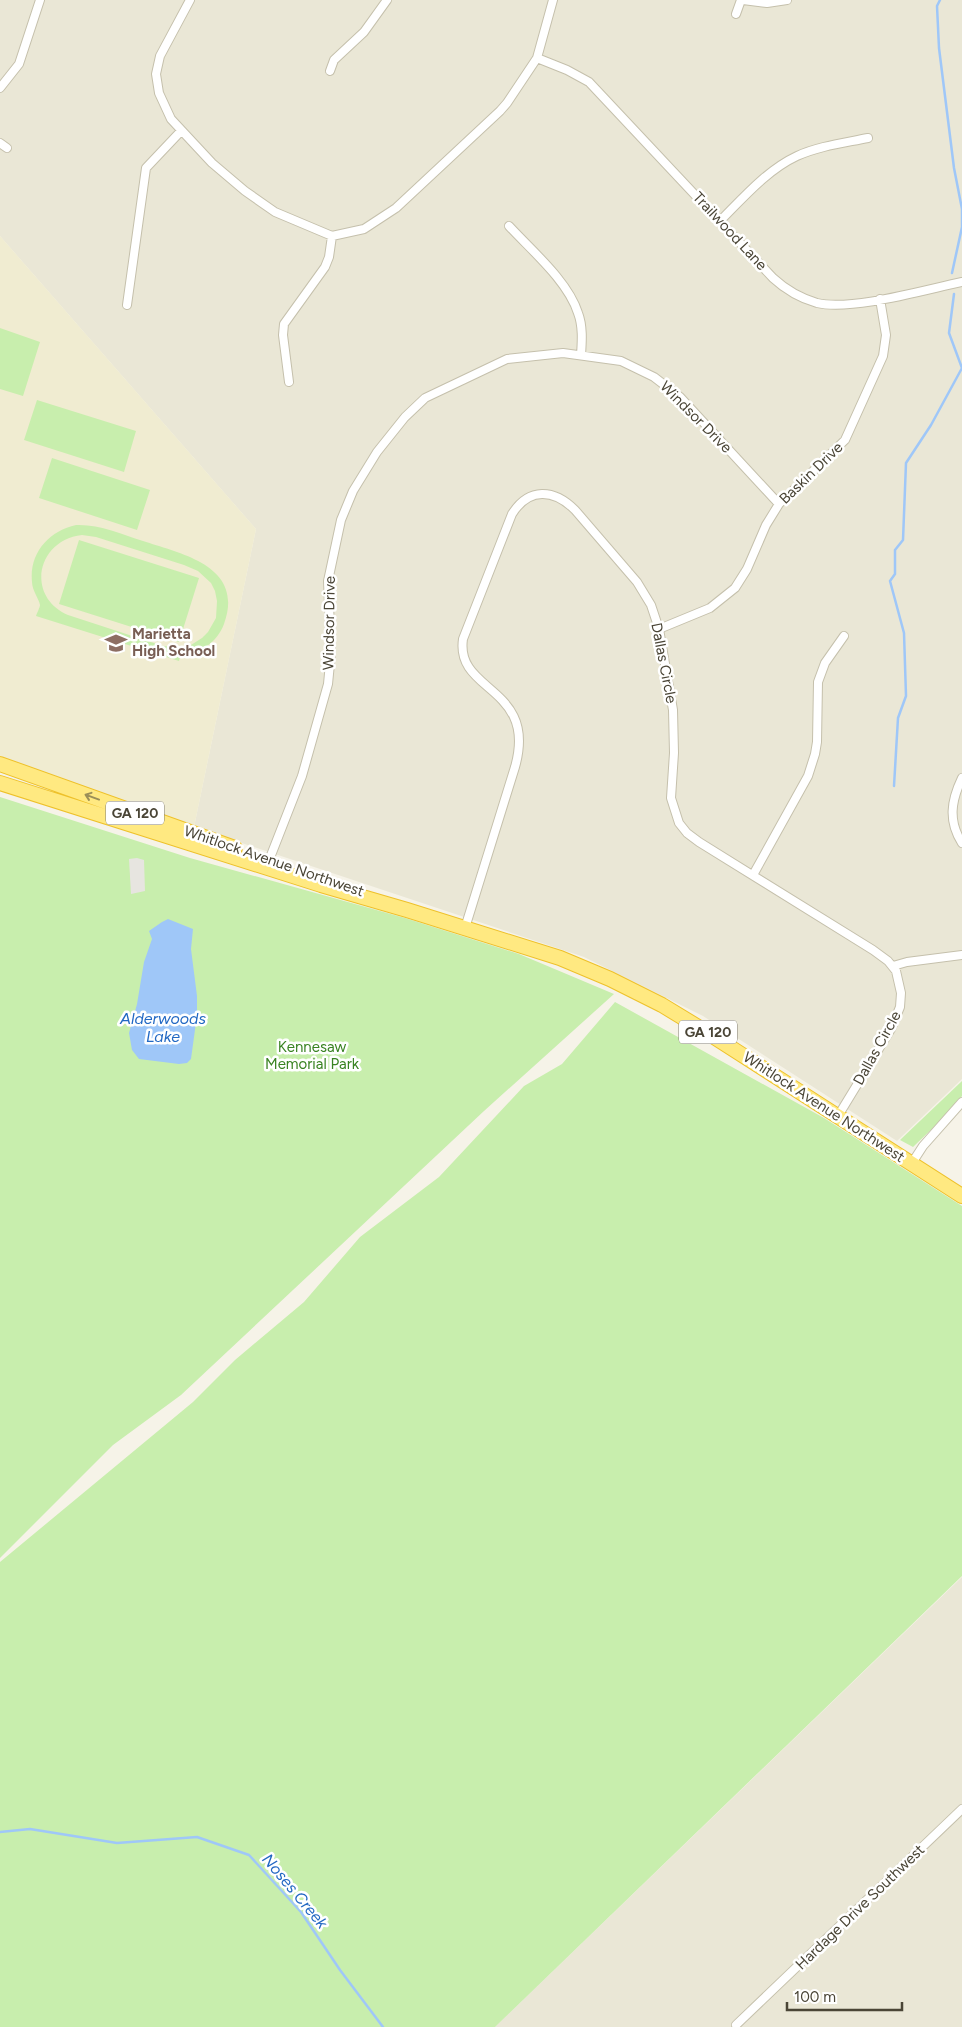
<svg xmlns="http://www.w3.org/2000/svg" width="962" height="2027" viewBox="0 0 962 2027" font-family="Figtree,sans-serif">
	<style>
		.residential { fill: #eae7d6 }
		.education { fill: #f0ecd1 }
		.green { fill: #c8eead; fill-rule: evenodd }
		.parking { fill: #e7e5e0 }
		.water { fill: #9fc7f8 }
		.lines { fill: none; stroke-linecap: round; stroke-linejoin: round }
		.stream { stroke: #9fc7f8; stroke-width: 2.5 }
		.minor-casing { stroke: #c5c0ac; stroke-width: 10 }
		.trunk-casing { stroke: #eec12a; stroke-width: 16 }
		.minor { stroke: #fff; stroke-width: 8 }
		.trunk { stroke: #ffe981; stroke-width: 14 }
		.oneway { stroke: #9b8f58 }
		.labels { text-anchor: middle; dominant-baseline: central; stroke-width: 5; stroke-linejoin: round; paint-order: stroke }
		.shield { fill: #fff; stroke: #807d72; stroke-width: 1 }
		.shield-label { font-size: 14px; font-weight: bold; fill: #4a4536 }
		.street-label { font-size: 15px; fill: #4a4536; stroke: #fff }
		.education-label { font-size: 15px; font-weight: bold; fill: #785e54; stroke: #fff; text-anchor: start }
		.park-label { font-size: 15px; fill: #398322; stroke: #fff }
		.water-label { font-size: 16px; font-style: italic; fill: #2268c3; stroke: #fff }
	</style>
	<rect width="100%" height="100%" fill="#f6f3e8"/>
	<path class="residential" d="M 0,0 L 962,0 L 962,1079 L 897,1141 L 703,1016 L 584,957 L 194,827 L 256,529 L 0,236 Z
		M 962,1577 L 962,2027 L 495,2027 Z"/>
	<path class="education" d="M 0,236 L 256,529 L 194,827 L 0,756 Z"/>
	<path class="green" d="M 0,328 L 40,342 L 23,396 L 0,389 Z
		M 37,400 L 136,431 L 124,472 L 24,440 Z
		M 52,458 L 150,490 L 137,530 L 39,498 Z
		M 76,525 C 99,524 121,534 143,541 C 182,554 245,566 224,624 C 217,643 199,654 180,657 L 179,661 L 36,616 C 37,613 40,607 40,605 C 39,599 32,590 32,582 C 29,553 49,531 76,525 ZM 82,535 L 96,537 L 184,565 L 198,571 L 211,583 L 215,591 L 217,601 L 216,618 L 208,632 L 202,638 L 191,645 L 176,647 L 163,646 L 68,615 C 25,596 37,540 82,535 Z
		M 79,540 L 199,578 L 179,642 L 59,604 Z
		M 0,797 L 190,858 L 405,918 L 519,954 L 614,994 L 484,1111 L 181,1395 L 113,1445 L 0,1558 Z
		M 615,1002 L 824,1118 L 962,1206 L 962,1576 L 495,2027 L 0,2027 L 0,1562 L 193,1402 L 235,1360 L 304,1302 L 360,1237 L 439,1177 L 524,1086 L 562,1064 Z
		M 962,1081 L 962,1096 L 937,1124 L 913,1147 L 900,1140 Z"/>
	<path class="parking" d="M 137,858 L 144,860 L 145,891 L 131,894 L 129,859 Z"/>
	<path class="water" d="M 168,919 L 193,929 L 191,949 L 197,996 L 197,1015 L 191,1059 L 187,1063 L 179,1064 L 139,1059 L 132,1050 L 129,1033 L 137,1004 L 144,962 L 152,939 L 149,931 L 162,922 Z"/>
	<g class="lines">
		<path class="stream" d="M 940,0 L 937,6 L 939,48 L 954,168 L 962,209 L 962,227 L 952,273
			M 894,786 L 898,718 L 906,696 L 904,633 L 890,581 L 895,574 L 895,550 L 903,540 L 906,463 L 931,425 L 962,368 L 949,333 L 954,294
			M 0,1832 L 30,1829 L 117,1843 L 197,1837 L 249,1855 L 301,1912 L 340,1970 L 383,2027"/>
		<g class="minor-casing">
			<path id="minor" d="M 190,0 L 160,56 L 156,74 L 159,93 L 171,119 L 212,163 L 245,191 L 275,212 L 332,236 L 364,229 L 396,208 L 500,111 L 507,103 L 537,58 L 553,0
				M 743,0 L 767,3 L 787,0
				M 736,14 L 741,0
				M 537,58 L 567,70 L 589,82 L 773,278 C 786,290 800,298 817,303 C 852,311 924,290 962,282
				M 330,71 L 334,60 L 364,32 L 387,0
				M 0,88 L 19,64 L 40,0
				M 0,143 L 7,148
				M 720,221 C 743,198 767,170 797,156 C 819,146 844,143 868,138
				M 509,226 C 531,250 568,281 578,313 C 583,326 582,341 581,355
				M 127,305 L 146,168 L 181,131
				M 289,382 L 283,335 L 284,324 L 325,267 L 329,257 L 332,236
				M 659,629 L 710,608 L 735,588 L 747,569 L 766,525 L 779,504 L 845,440 L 883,356 L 886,335 L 880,299
				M 962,778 C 951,801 948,821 962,843
				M 266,868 L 302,776 L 328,684 L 331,653 L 328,581 L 341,520 L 353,491 L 377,452 L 405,417 L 425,398 L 507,359 L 563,353 L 621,361 L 654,377 L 680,397 L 779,504
				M 753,875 L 808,776 L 815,754 L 817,742 L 818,682 L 825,663 L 844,636
				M 465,928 L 515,767 C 538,686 455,693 463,639 L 512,514 C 529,487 554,489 575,510 L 637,582 L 651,605 L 659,629 L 673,710 L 674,753 L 671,798 L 679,823 L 687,833 L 699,842 L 873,950 L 888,961 L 896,971 L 901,993 L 900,1007 L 891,1029 L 838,1116
				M 893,966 L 907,962 L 962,955
				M 912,1163 L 923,1146 L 962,1102
				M 736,2025 L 962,1809"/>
		</g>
		<g class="trunk-casing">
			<path id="trunk" d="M 0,764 L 235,848
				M 0,783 L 321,885 L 407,910 L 560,958 L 610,979 L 662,1005 L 708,1033 L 962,1196"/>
		</g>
		<use href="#minor" class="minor"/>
		<use href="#trunk" class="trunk"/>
	</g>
	<defs><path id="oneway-shaft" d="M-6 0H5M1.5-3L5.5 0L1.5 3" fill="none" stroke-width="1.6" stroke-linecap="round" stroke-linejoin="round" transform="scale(1.25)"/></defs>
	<use class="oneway" href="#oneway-shaft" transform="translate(92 797) rotate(-160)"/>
	<defs>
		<g id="school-bare" transform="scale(1.725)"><path d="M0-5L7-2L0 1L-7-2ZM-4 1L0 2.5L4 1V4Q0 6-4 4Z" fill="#8d6e63" stroke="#fff" stroke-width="2.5" paint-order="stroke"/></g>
	</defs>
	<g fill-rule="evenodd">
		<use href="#school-bare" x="116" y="643"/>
	</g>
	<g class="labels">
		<g class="shield">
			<rect x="106" y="801.5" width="58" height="23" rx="4"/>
			<rect x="679" y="1020.5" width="58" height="23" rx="4"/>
		</g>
		<g class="shield-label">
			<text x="135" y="813">GA 120</text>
			<text x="708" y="1032">GA 120</text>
		</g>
		<g class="street-label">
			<text transform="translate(730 231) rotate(47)">Trailwood Lane</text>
			<text transform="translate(696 417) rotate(45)">Windsor Drive</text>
			<text transform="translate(811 473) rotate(-44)">Baskin Drive</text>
			<text transform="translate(329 623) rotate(-89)">Windsor Drive</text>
			<text transform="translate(664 663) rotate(79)">Dallas Circle</text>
			<text transform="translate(274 861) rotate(19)">Whitlock Avenue Northwest</text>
			<text transform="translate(877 1048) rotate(-61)">Dallas Circle</text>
			<text transform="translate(824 1107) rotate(33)">Whitlock Avenue Northwest</text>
			<text transform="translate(860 1907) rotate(-44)">Hardage Drive Southwest</text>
		</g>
		<g class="education-label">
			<text x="132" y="634">Marietta<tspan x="132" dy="17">High School</tspan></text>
		</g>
		<g class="park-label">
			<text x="312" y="1047">Kennesaw<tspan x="312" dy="17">Memorial Park</tspan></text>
		</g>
		<g class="water-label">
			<text x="163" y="1018">Alderwoods<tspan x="163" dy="18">Lake</tspan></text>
			<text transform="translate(295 1891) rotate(50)">Noses Creek</text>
		</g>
	</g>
	<path d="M787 2002v8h115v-8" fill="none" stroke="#4a4536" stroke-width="2.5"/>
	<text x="794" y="2002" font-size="15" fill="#4a4536" stroke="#ffffff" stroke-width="4" paint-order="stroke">100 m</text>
</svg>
